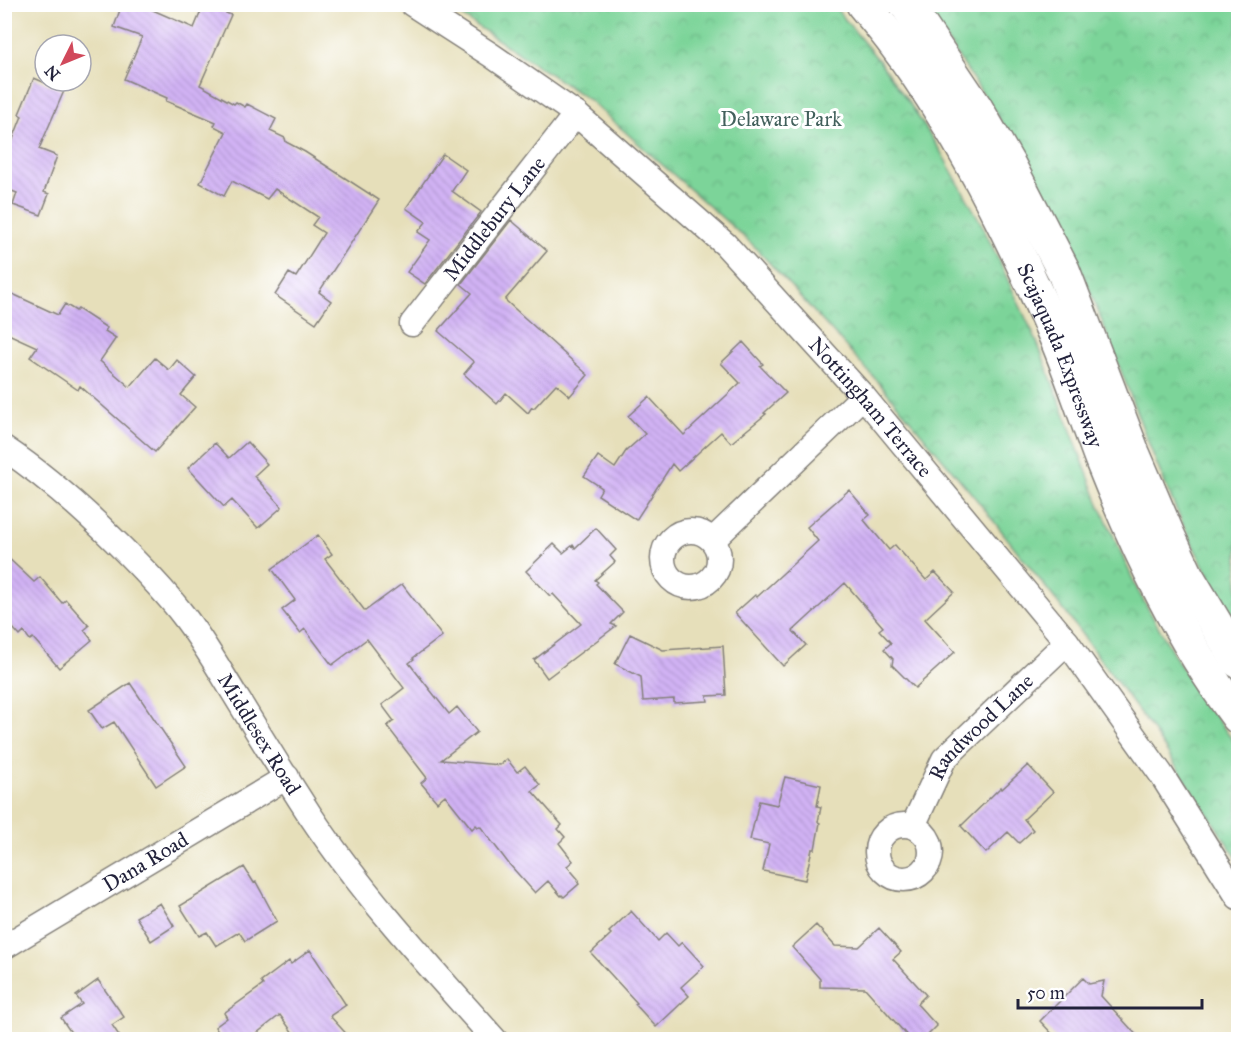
<svg xmlns="http://www.w3.org/2000/svg" width="1243" height="1044" viewBox="0 0 1243 1044" font-family="'IM FELL Great Primer',serif">
	<style>
		.park { fill: url(#park-crowns); stroke: #4f7b6a; stroke-width: 1.5 }
		.building { fill: url(#building-back-hatch) }
		.lines { fill: none; stroke-linecap: round; stroke-linejoin: round }
		.street-casing { stroke: #84807a; stroke-width: 27 }
		.highway-casing { stroke: #84807a; stroke-width: 36 }
		.street { stroke: #fff; stroke-width: 24 }
		.highway { stroke: #fff; stroke-width: 33 }
		.labels { text-anchor: middle; dominant-baseline: central; stroke-width: 6; stroke-linejoin: round; paint-order: stroke }
		.park-label { font-size: 21px; fill: #42605c; stroke: #fff }
		.street-label { font-size: 21px; fill: #22223b; stroke: #fff }
	</style>
	<defs>
		<pattern id="park-crowns" width="20" height="18" patternUnits="userSpaceOnUse" patternTransform="scale(1.5)"><rect width="20" height="18" fill="#7cd499"/><path d="M2 6a3 3 0 1 1 6 0M12 15a3 3 0 1 1 6 0" fill="none" stroke="#6bb685"/></pattern>
		<pattern id="building-back-hatch" width="6" height="6" patternUnits="userSpaceOnUse" patternTransform="scale(1.5)"><rect width="6" height="6" fill="#d1b2f4"/><path d="M-1 5l2 2M0 0l6 6M5-1l2 2" fill="none" stroke="#b399d2"/></pattern>
	</defs>
	<rect width="100%" height="100%" fill="#fff"/>
	<filter id="ink" filterUnits="userSpaceOnUse"><feTurbulence type="fractalNoise" baseFrequency=".0167" numOctaves="2"/><feDisplacementMap in="SourceGraphic" scale="12" xChannelSelector="R" yChannelSelector="G"/><feConvolveMatrix kernelMatrix="1 2 1 2 8 2 1 2 1" color-interpolation-filters="sRGB"/></filter>
	<filter id="wash" filterUnits="userSpaceOnUse"><feTurbulence type="fractalNoise" baseFrequency=".008" numOctaves="4" result="noise"/><feDisplacementMap in="SourceGraphic" scale="24" xChannelSelector="R" yChannelSelector="G"/><feGaussianBlur stdDeviation="1.35" result="paint"/><feColorMatrix in="noise" values="0 0 0 0 0 0 0 0 0 0 0 0 0 0 0 0 0 1.4 0 .05"/><feComposite in="paint" operator="in"/></filter>
	<g filter="url(#wash)">
		<rect width="100%" height="100%" fill="#e6dfba"/>
		<path class="park" d="M 445,5 L 833,5 L 880,62 L 910,104 L 939,149 L 981,223 L 1037,342 L 1097,499 L 1138,591 L 1180,665 L 1238,748 L 1238,860 L 1151,728 L 1066,613 L 977,500 L 880,384 L 753,245 L 588,99 Z
			M 923,5 L 1238,5 L 1238,627 C 1221,597 1203,567 1188,535 C 1144,443 1115,346 1074,253 C 1034,164 977,85 923,5 Z"/>
		<g id="blocks">
			<path class="building" d="M 122,4 L 139,4 L 194,28 L 204,4 L 231,15 L 200,85 L 234,104 L 236,102 L 245,107 L 247,104 L 276,119 L 270,131 L 285,138 L 286,142 L 305,152 L 379,200 L 319,292 L 331,301 L 316,323 L 275,295 L 289,273 L 296,277 L 324,233 L 312,225 L 318,217 L 275,189 L 267,199 L 232,181 L 224,196 L 200,183 L 226,132 L 214,126 L 216,122 L 166,101 L 167,98 L 124,79 L 142,37 L 114,27 Z
				M 34,78 L 64,91 L 39,149 L 57,156 L 44,192 L 49,194 L 41,215 L 13,205 L 17,193 L 4,188 L 4,162 L 22,116 L 19,114 Z
				M 443,154 L 466,170 L 452,191 L 481,212 L 425,284 L 407,272 L 430,240 L 418,232 L 426,222 L 406,208 Z
				M 511,220 L 547,251 L 505,300 L 588,375 L 570,396 L 556,384 L 534,408 L 532,407 L 528,413 L 506,393 L 497,404 L 464,374 L 474,362 L 438,331 L 472,293 L 461,284 Z
				M 4,290 L 58,315 L 65,304 L 76,311 L 78,309 L 107,328 L 105,331 L 116,338 L 100,361 L 130,387 L 155,358 L 169,370 L 177,360 L 196,377 L 181,395 L 195,407 L 155,452 L 80,386 L 78,390 L 30,357 L 37,347 L 4,332 Z
				M 743,342 L 763,364 L 760,366 L 786,393 L 764,413 L 766,414 L 731,443 L 721,432 L 678,471 L 672,464 L 636,520 L 598,495 L 602,488 L 584,476 L 598,456 L 615,468 L 626,451 L 645,434 L 628,416 L 649,397 L 684,435 L 740,383 L 721,363 Z
				M 247,442 L 267,464 L 254,476 L 282,507 L 258,528 L 232,500 L 224,507 L 188,468 L 215,443 L 229,458 Z
				M 849,490 L 870,515 L 864,520 L 889,550 L 895,545 L 926,580 L 935,572 L 954,592 L 925,619 L 955,652 L 915,688 L 892,665 L 893,659 L 884,649 L 891,643 L 879,630 L 883,627 L 845,583 L 793,631 L 806,645 L 783,666 L 735,613 L 755,595 L 757,597 L 818,541 L 807,527 Z
				M 596,528 L 616,550 L 610,556 L 615,562 L 595,580 L 598,582 L 596,584 L 623,612 L 611,624 L 616,626 L 547,678 L 534,660 L 581,624 L 553,594 L 550,596 L 526,571 L 554,544 L 563,553 L 573,545 L 575,548 Z
				M 318,535 L 332,554 L 325,559 L 365,611 L 402,584 L 442,636 L 413,658 L 414,659 L 409,663 L 449,714 L 457,707 L 477,732 L 441,760 L 500,765 L 507,759 L 517,772 L 525,766 L 540,785 L 532,791 L 562,825 L 558,829 L 565,837 L 559,843 L 573,861 L 567,866 L 579,880 L 577,881 L 579,884 L 564,897 L 562,895 L 561,896 L 548,881 L 535,893 L 509,864 L 480,826 L 478,827 L 476,825 L 472,829 L 445,795 L 437,802 L 421,783 L 427,778 L 387,726 L 394,721 L 382,705 L 404,688 L 367,639 L 332,665 L 305,629 L 300,633 L 282,610 L 295,600 L 272,569 Z
				M 4,554 L 34,582 L 40,577 L 62,603 L 66,600 L 89,626 L 84,630 L 92,640 L 59,668 L 33,638 L 30,640 L 24,632 L 20,636 L 4,618 Z
				M 630,634 L 663,650 L 723,646 L 726,695 L 707,696 L 708,701 L 674,703 L 674,699 L 643,701 L 641,677 L 615,664 Z
				M 130,683 L 186,766 L 156,786 L 114,722 L 102,729 L 89,710 Z
				M 1028,765 L 1053,792 L 1024,819 L 1033,830 L 1019,843 L 1008,832 L 986,853 L 961,826 L 1001,787 L 1002,789 Z
				M 785,777 L 821,785 L 817,806 L 821,807 L 818,822 L 820,823 L 815,849 L 812,849 L 805,880 L 763,871 L 769,844 L 750,840 L 759,801 L 777,805 Z
				M 244,867 L 254,883 L 256,882 L 277,921 L 245,941 L 239,932 L 216,946 L 207,932 L 199,936 L 180,906 Z
				M 160,903 L 174,926 L 151,941 L 136,917 Z
				M 631,911 L 658,941 L 666,933 L 678,946 L 682,942 L 704,966 L 681,987 L 689,996 L 656,1027 L 635,1004 L 637,1003 L 591,953 L 611,934 L 609,932 Z
				M 816,925 L 835,946 L 859,947 L 879,928 L 901,952 L 893,959 L 926,995 L 917,1004 L 937,1026 L 923,1040 L 911,1040 L 865,988 L 820,987 L 820,979 L 792,947 Z
				M 310,950 L 346,1005 L 330,1016 L 352,1040 L 298,1040 L 280,1015 L 248,1040 L 223,1040 L 215,1027 L 227,1018 L 224,1013 L 263,985 L 261,982 L 289,961 L 291,964 Z
				M 1083,978 L 1089,984 L 1104,981 L 1101,996 L 1141,1040 L 1058,1040 L 1040,1021 Z
				M 98,980 L 124,1017 L 112,1025 L 122,1040 L 76,1040 L 61,1018 L 82,1004 L 76,996 Z"/>
		</g>
	</g>
	<g filter="url(#ink)">
		<use href="#blocks" fill-opacity="0" stroke="#84807a" stroke-width="1.5"/>
		<g class="lines">
			<g class="street-casing">
				<g id="street">
					<path id="s1" d="M 412,4 L 491,55 L 576,114 L 725,244 L 863,396 L 1067,642 L 1161,774 L 1238,897"/>
					<path id="s2" d="M 412,324 L 576,114"/>
					<path id="s3" d="M 4,448 C 46,476 83,509 119,545 C 141,567 164,590 183,615 C 205,643 221,673 240,703 C 263,741 286,778 310,815 C 364,896 430,967 495,1040"/>
					<circle cx="691" cy="559" r="28"/>
					<path d="M 713,540 L 863,396"/>
					<circle cx="904" cy="852" r="27"/>
					<path id="s4" d="M 913,826 L 944,759 L 1067,642"/>
					<path id="s5" d="M 4,947 L 287,777"/>
				</g>
			</g>
			<g class="highway-casing">
				<g id="highway">
					<path id="s6" d="M 863,4 C 945,100 1004,218 1054,333 C 1072,375 1086,419 1102,461 C 1138,551 1180,639 1238,717"/>
					<path d="M 906,4 L 976,108 L 1010,167 L 1063,270 L 1133,453 L 1168,535 L 1187,576 L 1238,661"/>
				</g>
			</g>
			<use href="#street" class="street"/>
			<use href="#highway" class="highway"/>
		</g>
	</g>
	<g class="labels">
		<g class="park-label">
			<text x="781" y="119">Delaware Park</text>
		</g>
		<g class="street-label">
			<text stroke="none"><textPath href="#s2" startOffset="134">Middlebury Lane</textPath></text>
			<text stroke="none"><textPath href="#s6" startOffset="405">Scajaquada Expressway</textPath></text>
			<text stroke="none"><textPath href="#s1" startOffset="614">Nottingham Terrace</textPath></text>
			<text stroke="none"><textPath href="#s4" startOffset="122">Randwood Lane</textPath></text>
			<text stroke="none"><textPath href="#s3" startOffset="387">Middlesex Road</textPath></text>
			<text stroke="none"><textPath href="#s5" startOffset="165">Dana Road</textPath></text>
		</g>
	</g>
	<rect width="1243" height="1044" fill="none" stroke="#fff" stroke-width="24"/>
	<g transform="translate(63 63) rotate(227)"><circle r="28" fill="#ffffff" stroke="#a7a7b1" stroke-width="1.5"/>
	<path d="M0-4.5L10 22L0 15L-10 22Z" fill="#d1495b"/>
	<text y="-9" font-size="16" font-weight="bold" text-anchor="middle" fill="#22223b">N</text>
	</g>
	<path d="M1018 999v9h184v-9" fill="none" stroke="#22223b" stroke-width="3"/>
	<text x="1027" y="999" font-size="18" fill="#22223b" stroke="#ffffff" stroke-width="4.5" paint-order="stroke">50 m</text>
</svg>
